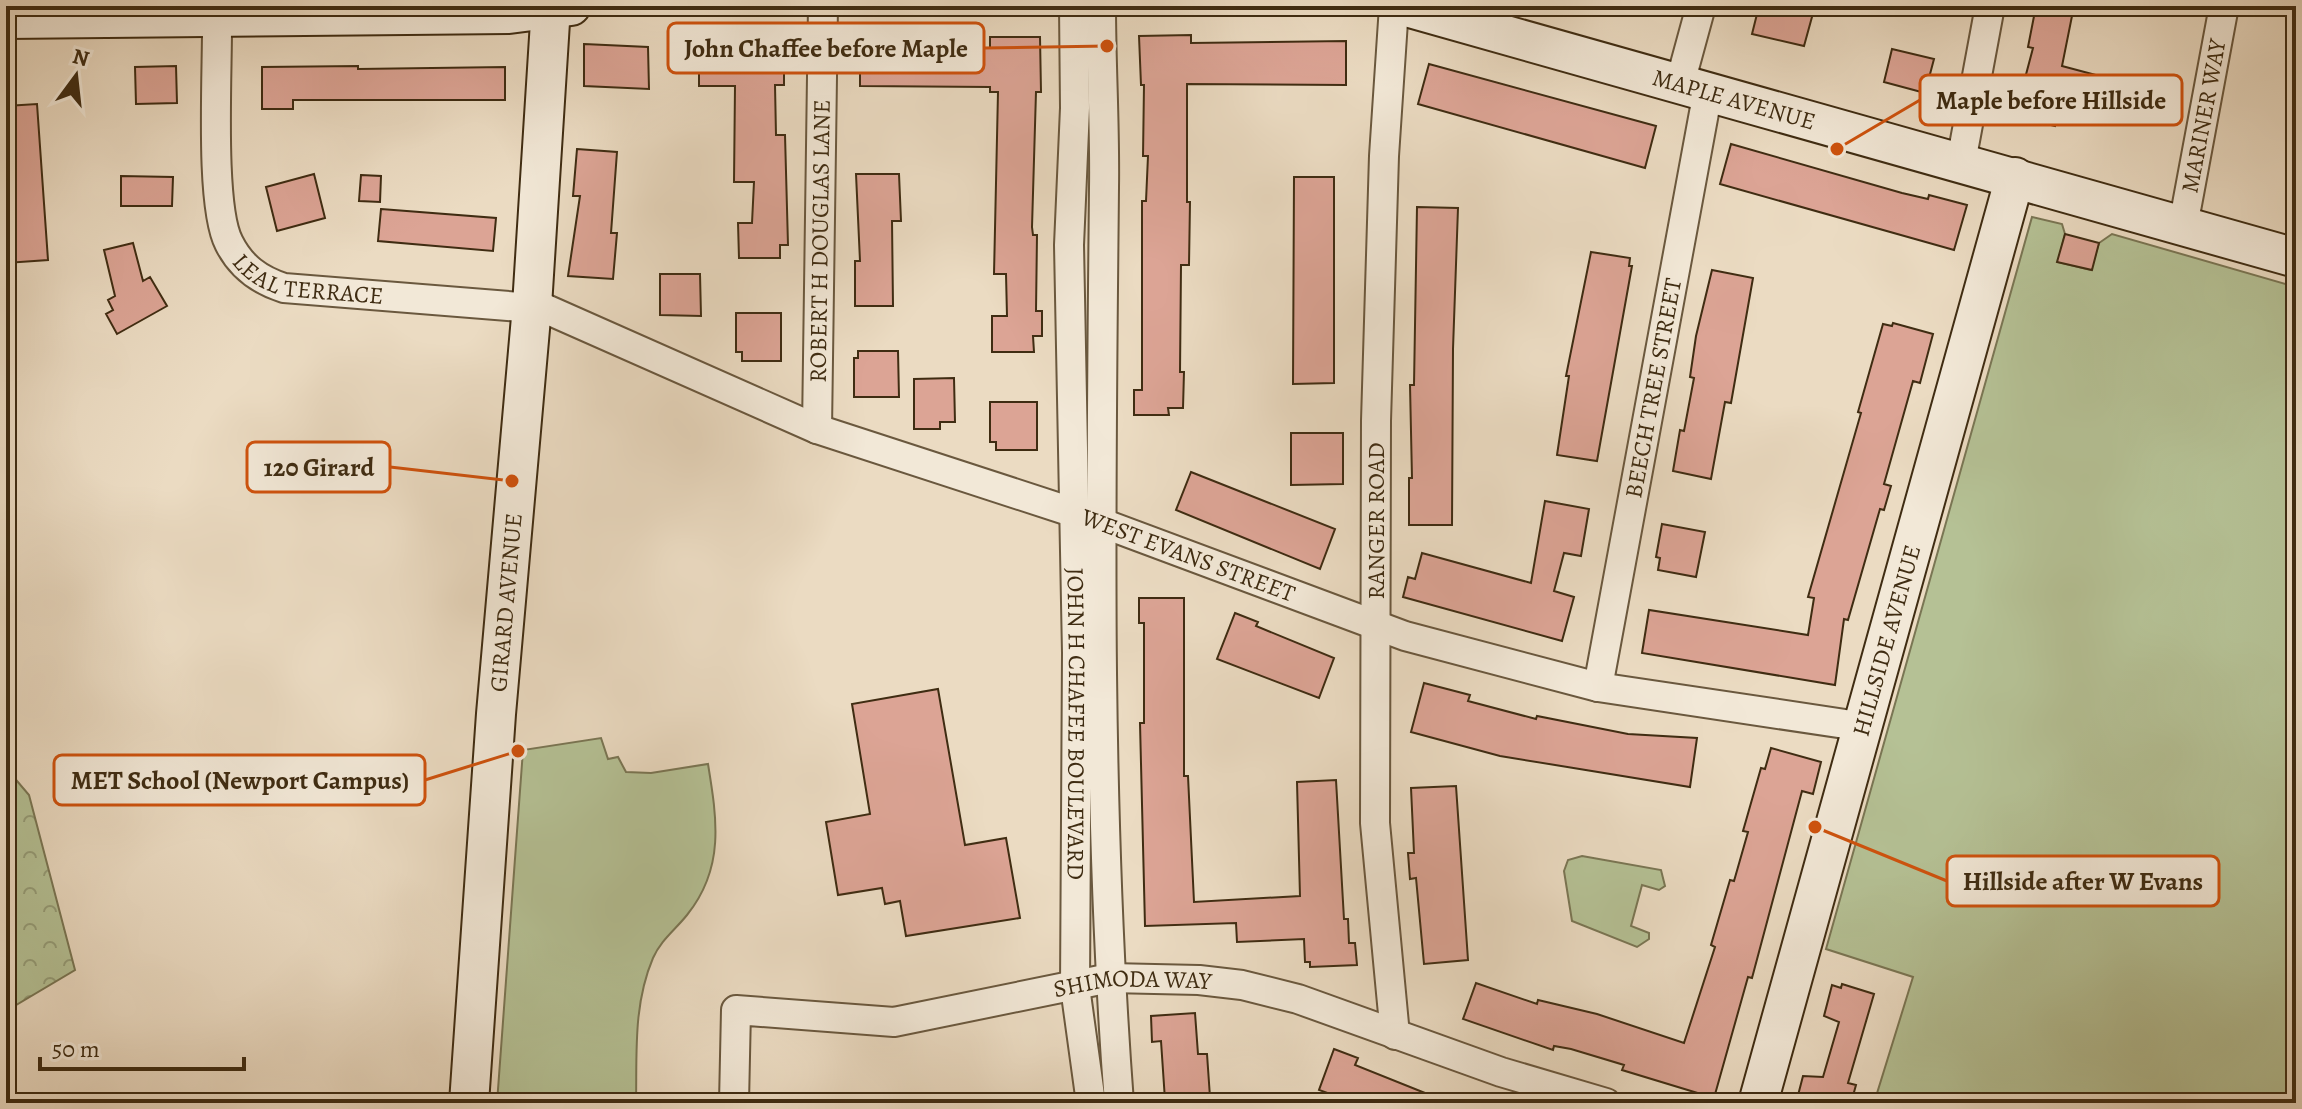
<svg xmlns="http://www.w3.org/2000/svg" width="2302" height="1109" viewBox="0 0 2302 1109" font-family="Alegreya,serif">
	<style>
		.green { fill: #b5c195; stroke: #7a7654; stroke-width: 2 }
		.forest { fill: url(#forest-crowns); stroke: #7a7654; stroke-width: 2 }
		.building { fill: #dca495; stroke: #3f2c12; stroke-width: 2 }
		.lines { fill: none; stroke-linecap: round; stroke-linejoin: round }
		.street-casing { stroke: #6a583e; stroke-width: 32 }
		.secondary-casing { stroke: #3f2c12; stroke-width: 42 }
		.street { stroke: #f2e8d7; stroke-width: 28 }
		.secondary { stroke: #f2e8d7; stroke-width: 38 }
		.labels { text-anchor: middle; dominant-baseline: central; stroke-width: 6; stroke-linejoin: round; paint-order: stroke }
		.street-label { font-size: 24px; fill: #3f2c12; stroke: #f2e8d7 }
		.leader { fill: none; stroke: #cf520d; stroke-width: 3 }
		.callout-dot { fill: #cf520d; stroke: #f2e8d7; stroke-width: 3 }
		.callout { fill: #f2e8d7; stroke: #cf520d; stroke-width: 3 }
		.callout-label { font-size: 26px; text-anchor: middle; font-weight: bold; fill: #3f2c12 }
	</style>
	<defs>
		<pattern id="forest-crowns" width="20" height="18" patternUnits="userSpaceOnUse" patternTransform="scale(2)"><rect width="20" height="18" fill="#b5c195"/><path d="M2 6a3 3 0 1 1 6 0M12 15a3 3 0 1 1 6 0" fill="none" stroke="#959d78"/></pattern>
	</defs>
	<rect width="100%" height="100%" fill="#ebdbc2"/>
	<filter id="stains"><feTurbulence type="fractalNoise" baseFrequency=".0025" numOctaves="4"/><feColorMatrix values="0 0 0 0 .2 0 0 0 0 .09 0 0 0 0 .02 0 0 0 .5 -.17"/></filter>
	<radialGradient id="worn" r=".72"><stop offset=".6" stop-color="#630" stop-opacity="0"/><stop offset="1" stop-color="#630" stop-opacity=".3"/></radialGradient>
	<path class="green" d="M 2032,217 L 2062,224 L 2065,234 L 2058,262 L 2091,270 L 2099,243 L 2112,234 L 2296,287 L 2296,1103 L 1874,1103 L 1913,977 L 1826,949 Z
		M 601,738 L 608,759 L 618,757 L 626,772 L 651,773 L 708,764 C 717,819 725,868 687,915 C 675,930 661,940 653,958 C 633,1005 637,1054 636,1103 L 497,1103 L 523,750 Z
		M 1582,856 L 1661,870 L 1665,886 L 1659,890 L 1642,885 L 1631,926 L 1649,933 L 1649,939 L 1637,947 L 1572,921 L 1564,871 L 1568,860 Z"/>
	<path class="forest" d="M 6,768 L 29,795 L 75,970 L 6,1011 Z"/>
	<path class="building" d="M 1759,6 L 1815,6 L 1804,46 L 1752,34 Z
		M 2036,6 L 2074,6 L 2062,66 L 2107,78 L 2100,107 L 2063,98 L 2055,126 L 2015,116 L 2033,48 L 2028,47 Z
		M 1191,35 L 1191,43 L 1346,41 L 1346,85 L 1187,84 L 1187,202 L 1190,202 L 1189,265 L 1181,265 L 1180,372 L 1184,372 L 1183,408 L 1168,408 L 1169,415 L 1134,415 L 1134,390 L 1142,390 L 1142,201 L 1146,201 L 1148,156 L 1143,156 L 1144,85 L 1141,85 L 1139,36 Z
		M 990,37 L 1040,37 L 1041,92 L 1036,92 L 1032,227 L 1033,235 L 1037,235 L 1036,311 L 1042,311 L 1042,336 L 1033,336 L 1034,352 L 992,352 L 992,316 L 1007,316 L 1006,274 L 994,274 L 998,92 L 990,92 L 990,87 L 860,86 L 860,40 L 890,40 L 889,44 L 924,44 L 924,48 L 990,48 Z
		M 584,44 L 648,47 L 649,89 L 584,86 Z
		M 784,45 L 784,85 L 775,85 L 776,135 L 785,135 L 788,245 L 780,245 L 780,258 L 739,258 L 738,223 L 752,223 L 754,182 L 734,182 L 735,86 L 699,86 L 699,46 Z
		M 1892,49 L 1934,59 L 1925,93 L 1884,82 Z
		M 1429,64 L 1656,126 L 1645,168 L 1418,104 Z
		M 176,66 L 177,103 L 136,104 L 135,67 Z
		M 358,66 L 358,69 L 505,67 L 505,100 L 293,100 L 293,109 L 262,109 L 262,67 Z
		M 37,104 L 48,260 L 6,263 L 6,106 Z
		M 1731,144 L 1902,193 L 1928,199 L 1929,195 L 1967,205 L 1954,250 L 1720,184 Z
		M 577,149 L 617,152 L 611,233 L 617,233 L 613,279 L 568,276 L 580,196 L 573,196 Z
		M 314,174 L 325,218 L 277,231 L 266,187 Z
		M 856,174 L 899,174 L 901,221 L 892,221 L 893,306 L 855,306 L 855,261 L 860,261 Z
		M 361,175 L 381,176 L 380,202 L 359,201 Z
		M 121,176 L 173,177 L 172,206 L 121,206 Z
		M 1294,177 L 1334,177 L 1334,383 L 1293,384 Z
		M 1417,207 L 1458,208 L 1453,349 L 1452,525 L 1409,525 L 1409,478 L 1412,478 L 1410,385 L 1414,385 Z
		M 381,209 L 496,218 L 493,251 L 378,241 Z
		M 2065,234 L 2099,243 L 2092,270 L 2057,262 Z
		M 133,243 L 143,281 L 150,277 L 167,306 L 117,334 L 106,314 L 113,310 L 108,300 L 115,296 L 104,250 Z
		M 1591,252 L 1630,258 L 1629,266 L 1632,266 L 1597,461 L 1557,455 L 1569,376 L 1566,376 Z
		M 1712,270 L 1753,278 L 1731,403 L 1725,402 L 1711,479 L 1673,471 L 1680,430 L 1684,431 L 1694,378 L 1690,377 L 1696,336 Z
		M 660,274 L 700,274 L 701,316 L 660,315 Z
		M 736,313 L 781,313 L 781,361 L 742,361 L 742,352 L 736,352 Z
		M 1893,323 L 1933,334 L 1920,383 L 1913,381 L 1884,484 L 1891,486 L 1884,510 L 1880,509 L 1848,620 L 1844,619 L 1835,685 L 1642,653 L 1649,610 L 1808,635 L 1814,598 L 1808,597 L 1861,413 L 1858,412 L 1883,324 L 1892,326 Z
		M 858,351 L 898,351 L 899,397 L 854,397 L 854,358 L 858,358 Z
		M 954,378 L 955,422 L 940,422 L 940,429 L 914,429 L 914,379 Z
		M 990,402 L 1037,402 L 1037,450 L 996,450 L 996,442 L 990,442 Z
		M 1291,433 L 1343,433 L 1343,484 L 1291,485 Z
		M 1191,472 L 1335,529 L 1320,569 L 1176,510 Z
		M 1545,501 L 1589,509 L 1581,556 L 1564,553 L 1554,591 L 1574,597 L 1562,641 L 1403,597 L 1408,577 L 1415,579 L 1422,553 L 1531,583 Z
		M 1662,524 L 1705,532 L 1696,577 L 1658,570 L 1660,558 L 1656,557 Z
		M 1139,598 L 1184,598 L 1184,776 L 1188,776 L 1194,902 L 1300,896 L 1297,782 L 1336,780 L 1344,919 L 1348,919 L 1349,943 L 1355,943 L 1357,965 L 1310,967 L 1310,962 L 1305,962 L 1304,939 L 1237,942 L 1236,923 L 1145,926 L 1140,723 L 1144,723 L 1144,623 L 1139,623 Z
		M 1235,613 L 1258,622 L 1256,626 L 1334,658 L 1319,698 L 1217,659 Z
		M 1424,683 L 1470,695 L 1468,701 L 1536,719 L 1537,716 L 1628,734 L 1697,738 L 1690,787 L 1500,756 L 1411,732 Z
		M 938,689 L 965,845 L 1006,838 L 1020,918 L 906,936 L 900,901 L 885,904 L 882,888 L 838,895 L 826,822 L 870,814 L 852,704 Z
		M 1771,748 L 1821,762 L 1813,794 L 1802,791 L 1752,978 L 1748,977 L 1714,1098 L 1622,1070 L 1624,1065 L 1571,1049 L 1554,1046 L 1553,1050 L 1463,1019 L 1476,983 L 1537,1004 L 1538,1000 L 1597,1014 L 1684,1043 L 1715,947 L 1711,945 L 1730,880 L 1734,881 L 1748,832 L 1743,831 L 1761,768 L 1765,769 Z
		M 1456,786 L 1468,960 L 1424,964 L 1416,878 L 1410,879 L 1408,853 L 1414,853 L 1411,788 Z
		M 1842,984 L 1874,994 L 1848,1083 L 1856,1085 L 1851,1103 L 1796,1103 L 1803,1076 L 1823,1077 L 1839,1022 L 1824,1016 L 1832,985 L 1841,988 Z
		M 1195,1013 L 1198,1054 L 1207,1054 L 1210,1097 L 1165,1100 L 1161,1041 L 1152,1042 L 1151,1016 Z
		M 1334,1049 L 1358,1058 L 1355,1065 L 1450,1103 L 1337,1103 L 1339,1097 L 1319,1090 Z"/>
	<g class="lines">
		<g class="street-casing">
			<g id="street">
				<path id="s1" d="M 1074,6 L 1075,108 L 1069,245 L 1077,653 L 1075,987 L 1091,1103"/>
				<path d="M 1101,6 C 1101,67 1105,127 1104,188 C 1101,493 1096,799 1119,1103"/>
				<path d="M 1394,6 L 1384,156 L 1376,421 L 1375,823 L 1395,1035"/>
				<path id="s2" d="M 217,15 C 218,64 209,205 229,243 C 241,267 259,280 284,288 L 546,309 L 817,429 L 1075,513 L 1405,636 L 1598,687 L 1865,727"/>
				<path d="M 1680,83 L 1701,6"/>
				<path d="M 1961,162 L 1990,6"/>
				<path id="s3" d="M 2183,226 L 2224,6"/>
				<path id="s4" d="M 817,429 L 823,6"/>
				<path id="s5" d="M 1598,687 L 1708,91"/>
				<path id="s6" d="M 734,1103 L 736,1010 L 894,1022 L 1110,978 L 1199,980 L 1242,985 L 1298,999 L 1501,1072 L 1606,1103"/>
			</g>
		</g>
		<g class="secondary-casing">
			<g id="secondary">
				<path id="s7" d="M 1403,6 L 2296,258"/>
				<path d="M 6,19 L 509,14 L 571,6"/>
				<path id="s8" d="M 469,1103 L 496,714 L 532,306 L 551,6"/>
				<path id="s9" d="M 1758,1103 L 2015,177"/>
			</g>
		</g>
		<use href="#street" class="street"/>
		<use href="#secondary" class="secondary"/>
	</g>
	<g class="labels">
		<g class="street-label">
			<text stroke="none"><textPath href="#s7" startOffset="344">MAPLE AVENUE</textPath></text>
			<text stroke="none"><textPath href="#s3" startOffset="112">MARINER WAY</textPath></text>
			<text stroke="none"><textPath href="#s4" startOffset="188">ROBERT H DOUGLAS LANE</textPath></text>
			<text stroke="none"><textPath href="#s2" startOffset="324">LEAL TERRACE</textPath></text>
			<text stroke="none"><textPath href="#s5" startOffset="304">BEECH TREE STREET</textPath></text>
			<text transform="translate(1376 521) rotate(-90)">RANGER ROAD</text>
			<text stroke="none"><textPath href="#s2" startOffset="1254">WEST EVANS STREET</textPath></text>
			<text stroke="none"><textPath href="#s8" startOffset="502">GIRARD AVENUE</textPath></text>
			<text stroke="none"><textPath href="#s9" startOffset="480">HILLSIDE AVENUE</textPath></text>
			<text stroke="none"><textPath href="#s1" startOffset="718">JOHN H CHAFEE BOULEVARD</textPath></text>
			<text stroke="none"><textPath href="#s6" startOffset="494">SHIMODA WAY</textPath></text>
		</g>
	</g>
	<path class="leader" d="M1107 46L984 48M1837 149L1920 100M512 481L390 467M518 751L425 780M1815 827L1947 881"/>
	<g class="callout-dot">
		<circle cx="1107" cy="46" r="8"/>
		<circle cx="1837" cy="149" r="8"/>
		<circle cx="512" cy="481" r="8"/>
		<circle cx="518" cy="751" r="8"/>
		<circle cx="1815" cy="827" r="8"/>
	</g>
	<g class="callout">
		<rect x="668" y="23" width="316" height="50" rx="8"/>
		<rect x="1920" y="75" width="262" height="50" rx="8"/>
		<rect x="247" y="442" width="143" height="50" rx="8"/>
		<rect x="54" y="755" width="371" height="50" rx="8"/>
		<rect x="1947" y="856" width="272" height="50" rx="8"/>
	</g>
	<g class="callout-label">
		<text x="826" y="57">John Chaffee before Maple</text>
		<text x="2051" y="109">Maple before Hillside</text>
		<text x="319" y="476">120 Girard</text>
		<text x="240" y="789">MET School (Newport Campus)</text>
		<text x="2083" y="890">Hillside after W Evans</text>
	</g>
	<rect width="2302" height="1109" fill="none" stroke="#ebdbc2" stroke-width="32"/>
	<rect x="8" y="8" width="2286" height="1093" fill="none" stroke="#3f2c12" stroke-width="4"/>
	<rect x="16" y="16" width="2270" height="1077" fill="none" stroke="#3f2c12" stroke-width="2"/>
	<g transform="translate(76 76) rotate(15)" stroke="#f2e8d7" stroke-width="6" paint-order="stroke">
	<path d="M0-6L14 30L0 20L-14 30Z" fill="#3f2c12"/>
	<text y="-12" font-size="22" font-weight="bold" text-anchor="middle" fill="#3f2c12">N</text>
	</g>
	<path d="M40 1057v12h204v-12" fill="none" stroke="#3f2c12" stroke-width="4"/>
	<text x="52" y="1057" font-size="24" fill="#3f2c12" stroke="#f2e8d7" stroke-width="6" paint-order="stroke">50 m</text>
	<rect width="100%" height="100%" filter="url(#stains)"/>
	<rect width="100%" height="100%" fill="url(#worn)"/>
</svg>
